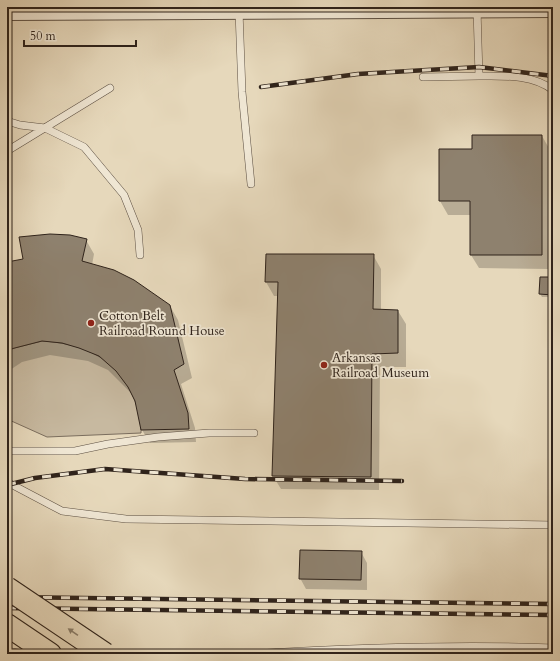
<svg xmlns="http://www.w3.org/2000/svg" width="560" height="661" viewBox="0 0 560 661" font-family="Cardo,serif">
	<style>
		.green { fill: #c7b9a0; stroke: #7b6e5e }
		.shadow { fill: #0003 }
		.building { fill: #8e816e; stroke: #2f231b }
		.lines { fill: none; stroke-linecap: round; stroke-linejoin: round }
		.service-casing { stroke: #5d5043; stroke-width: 8 }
		.tertiary-casing { stroke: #5d5043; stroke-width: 20 }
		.trunk-casing { stroke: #2f231b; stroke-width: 24 }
		.service { stroke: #efe6d3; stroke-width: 7 }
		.tertiary { stroke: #efe6d3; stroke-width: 18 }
		.trunk { stroke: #e6d8bb; stroke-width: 22 }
		.rail-casing { stroke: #2f231b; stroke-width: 4.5 }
		.rail { stroke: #efe6d3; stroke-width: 3; stroke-dasharray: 9; stroke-linecap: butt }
		.trunk-bridge-casing { stroke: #2f231b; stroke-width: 24; stroke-linecap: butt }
		.trunk-bridge { stroke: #e6d8bb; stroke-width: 22 }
		.oneway { fill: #8a7e6b }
		.poi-dot { fill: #8f2418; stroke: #efe6d3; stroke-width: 1.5 }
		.labels { text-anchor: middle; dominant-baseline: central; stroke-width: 3.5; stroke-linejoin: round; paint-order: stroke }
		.poi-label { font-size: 13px; fill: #2f231b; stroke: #efe6d3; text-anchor: start }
	</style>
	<rect width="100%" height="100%" fill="#e6d8bb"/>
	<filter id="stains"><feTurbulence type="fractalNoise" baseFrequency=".005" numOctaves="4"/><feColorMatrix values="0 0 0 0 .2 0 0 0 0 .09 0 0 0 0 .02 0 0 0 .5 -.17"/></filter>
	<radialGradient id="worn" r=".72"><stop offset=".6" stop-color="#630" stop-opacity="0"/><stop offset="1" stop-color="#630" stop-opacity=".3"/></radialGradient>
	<path class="green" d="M 42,341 C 61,342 81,346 98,356 C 123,370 142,404 141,433 L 47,437 L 7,419 L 7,352 L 14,348 Z"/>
	<path class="shadow" d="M 542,136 L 550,150 L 549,269 L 479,268 L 471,255 L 471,215 L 448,215 L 440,201 L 473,150 Z
		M 86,240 L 94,254 L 92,265 L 170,306 L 178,320 L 192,378 L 181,384 L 195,428 L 196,442 L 150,443 L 142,430 L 135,397 L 108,370 L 88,361 L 50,355 L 22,362 L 7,372 L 7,263 L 24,260 Z
		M 373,255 L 381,269 L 381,310 L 398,311 L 406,324 L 406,367 L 380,367 L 379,490 L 281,489 L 273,476 L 278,296 L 274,296 L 266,282 Z
		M 553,278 L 553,297 L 542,297 L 540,294 Z
		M 361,552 L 367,563 L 367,590 L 306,589 L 300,578 Z"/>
	<path class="building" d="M 472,135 L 542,135 L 542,255 L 470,255 L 470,201 L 439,201 L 439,149 L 472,149 Z
		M 50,234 L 70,235 L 87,239 L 82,261 L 114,270 L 134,280 L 170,305 L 184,364 L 174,370 L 188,413 L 189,429 L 141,430 L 135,401 L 128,387 L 116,371 L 99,356 L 79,348 L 62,343 L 42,341 L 7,350 L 7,262 L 23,259 L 19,237 Z
		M 266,254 L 374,254 L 373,309 L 398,310 L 398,353 L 372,354 L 371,477 L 272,476 L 278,282 L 265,282 Z
		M 540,277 L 553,277 L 553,295 L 539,294 Z
		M 300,550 L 362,551 L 361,580 L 299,579 Z"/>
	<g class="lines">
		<g class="service-casing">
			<path id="service" d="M 239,11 L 242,92 L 251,184
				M 479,76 C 504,76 532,74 553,90
				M 423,77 L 479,76 L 477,9
				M 7,121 L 20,125 L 45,128 L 84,147 L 124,195 L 138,230 L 140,255
				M 7,151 L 110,88
				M 7,451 L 75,451 L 108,444 L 158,437 L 209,433 L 254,433
				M 7,482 L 62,511 L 126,519 L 553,525
				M 7,651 L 23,654
				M 249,654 C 350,648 451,644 553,648"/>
		</g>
		<g class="tertiary-casing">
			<path id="tertiary" d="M 7,11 L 553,8"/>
		</g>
		<g class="trunk-casing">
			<path id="trunk" d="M 7,625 L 50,654"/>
		</g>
		<use href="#service" class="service"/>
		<use href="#tertiary" class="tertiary"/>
		<use href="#trunk" class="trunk"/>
		<g class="rail-casing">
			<path id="rail" d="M 261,87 L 358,74 L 479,67 L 553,76
				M 7,485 L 35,478 L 105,469 L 245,479 L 402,481
				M 7,597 L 553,604
				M 7,608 L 553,615"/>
		</g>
		<use href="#rail" class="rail"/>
		<g class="trunk-bridge-casing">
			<path id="trunk-bridge" d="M 7,588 L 105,654"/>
		</g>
		<use href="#trunk-bridge" class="trunk-bridge"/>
	</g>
	<defs><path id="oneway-solid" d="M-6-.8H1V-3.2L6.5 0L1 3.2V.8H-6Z"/></defs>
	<use class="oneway" href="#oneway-solid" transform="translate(73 632) rotate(-146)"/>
	<g class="poi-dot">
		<circle cx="91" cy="323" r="4"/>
		<circle cx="324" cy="365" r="4"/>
	</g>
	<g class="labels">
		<g class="poi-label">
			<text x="99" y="316">Cotton Belt<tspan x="99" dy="15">Railroad Round House</tspan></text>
			<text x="332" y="358">Arkansas<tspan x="332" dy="15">Railroad Museum</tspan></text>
		</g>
	</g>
	<rect width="560" height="661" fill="none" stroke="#e6d8bb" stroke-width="24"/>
	<rect x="8" y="8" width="544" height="645" fill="none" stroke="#2f231b" stroke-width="2"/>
	<rect x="12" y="12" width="536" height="637" fill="none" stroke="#2f231b"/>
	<path d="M24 40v6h112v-6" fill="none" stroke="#2f231b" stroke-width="2"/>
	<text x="30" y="40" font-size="12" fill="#2f231b" stroke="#efe6d3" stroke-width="3" paint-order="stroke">50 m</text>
	<rect width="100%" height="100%" filter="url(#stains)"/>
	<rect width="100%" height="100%" fill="url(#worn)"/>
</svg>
